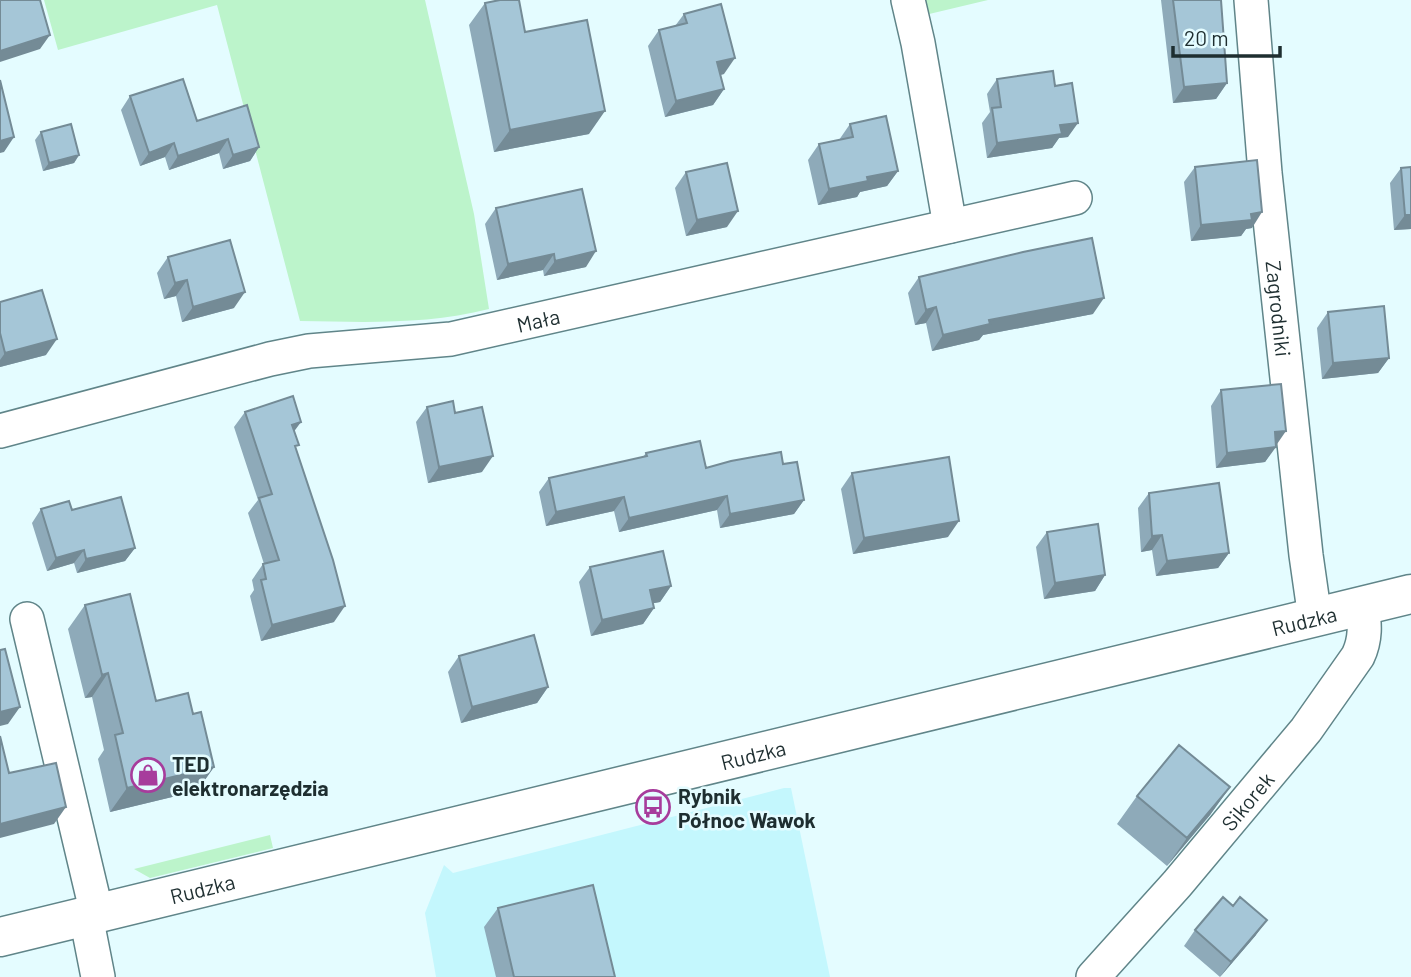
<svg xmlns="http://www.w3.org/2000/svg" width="1411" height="977" viewBox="0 0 1411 977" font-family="Barlow,sans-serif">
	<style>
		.built { fill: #c4f7fd }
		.green { fill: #bcf4cb }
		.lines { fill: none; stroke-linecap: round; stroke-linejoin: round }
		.street-casing { stroke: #608589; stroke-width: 36 }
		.secondary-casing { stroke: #608589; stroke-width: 41 }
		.street { stroke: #fff; stroke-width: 33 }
		.secondary { stroke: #fff; stroke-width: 38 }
		.wall { fill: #8eaab9 }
		.shaded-wall { fill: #748b96 }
		.building { fill: #a5c6d7; stroke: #748b96; stroke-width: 2 }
		.labels { text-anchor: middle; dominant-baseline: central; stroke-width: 5; stroke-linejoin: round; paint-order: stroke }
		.street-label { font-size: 21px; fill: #1e2e30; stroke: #e4fcff }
		.poi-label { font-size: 21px; font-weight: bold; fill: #1e2e30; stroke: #e4fcff; text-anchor: start }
	</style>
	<rect width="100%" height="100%" fill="#e4fcff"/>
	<path class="built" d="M 784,788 L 791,788 L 830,977 L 436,977 L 425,913 L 444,865 L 453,873 Z"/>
	<path class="green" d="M 44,0 L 425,0 L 474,214 L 489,309 C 427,325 364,322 300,321 L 217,5 L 58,50 Z
		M 922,0 L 988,0 L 925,15 Z
		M 270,835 L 273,848 L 150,878 L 134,869 Z"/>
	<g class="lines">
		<g class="street-casing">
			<g id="street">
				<path d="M 908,0 L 918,43 L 950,226"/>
				<path id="s1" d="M 1251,0 L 1265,173 L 1306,555 L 1315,618"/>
				<path id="s2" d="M 0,431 L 270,359 L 309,351 L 451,339 L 1075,198"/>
				<path d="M 27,619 L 97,914"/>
				<path d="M 86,916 L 98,977"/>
				<path id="s3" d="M 1093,977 L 1177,884 L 1306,730 L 1358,656 C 1366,639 1365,624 1362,606"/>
			</g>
		</g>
		<g class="secondary-casing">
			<g id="secondary">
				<path id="s4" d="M 0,937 L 1411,594"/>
			</g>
		</g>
		<use href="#street" class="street"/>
		<use href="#secondary" class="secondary"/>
	</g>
	<path class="wall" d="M 1161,0 L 1221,0 L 1227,83 L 1216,99 L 1173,103 Z
		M 485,3 L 525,32 L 589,134 L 494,152 L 469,25 Z
		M 684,14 L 724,74 L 720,75 L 724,89 L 713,105 L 665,117 L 648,46 L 659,30 L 675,26 Z
		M 997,79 L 1055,86 L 1068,137 L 1059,138 L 1052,148 L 987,158 L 982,123 L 990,112 L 987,94 Z
		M 130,96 L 197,121 L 259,147 L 250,161 L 223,169 L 219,153 L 169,170 L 165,157 L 140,166 L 121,110 Z
		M 850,124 L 898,171 L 887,186 L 860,192 L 857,197 L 818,205 L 808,160 L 819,144 L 839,140 Z
		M 41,132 L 79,155 L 74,163 L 43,171 L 35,140 Z
		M 1195,167 L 1252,228 L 1246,229 L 1241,236 L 1191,241 L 1184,182 Z
		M 1401,168 L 1411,229 L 1394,230 L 1390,183 Z
		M 686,172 L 727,227 L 686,236 L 675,188 Z
		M 496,208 L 586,267 L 544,276 L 543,270 L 497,280 L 485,224 Z
		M 168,257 L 234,308 L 182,322 L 176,296 L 164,299 L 157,273 Z
		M 919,277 L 1093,314 L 983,335 L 979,340 L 932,351 L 926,323 L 915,325 L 908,293 Z
		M 0,302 L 46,355 L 0,367 Z
		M 1328,312 L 1389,358 L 1378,373 L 1322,379 L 1317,328 Z
		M 1221,390 L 1276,445 L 1265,462 L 1216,468 L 1211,406 Z
		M 427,407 L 455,413 L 482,472 L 428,483 L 416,422 Z
		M 245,412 L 294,431 L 296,449 L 334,622 L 261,641 L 250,596 L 254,590 L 252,580 L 263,564 L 264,564 L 248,513 L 258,500 L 234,427 Z
		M 646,453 L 706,468 L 783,464 L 804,500 L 794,514 L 720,528 L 717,510 L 619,532 L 614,511 L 546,526 L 539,492 L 549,478 L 643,457 Z
		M 852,473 L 948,537 L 853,554 L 841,489 Z
		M 1149,493 L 1229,553 L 1218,568 L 1156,576 L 1152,550 L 1141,552 L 1138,508 Z
		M 41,509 L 72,510 L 135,548 L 125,561 L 77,573 L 74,563 L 47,571 L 32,523 Z
		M 1047,532 L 1105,575 L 1095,591 L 1044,599 L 1036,547 Z
		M 590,567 L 671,586 L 660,602 L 653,603 L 654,608 L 643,624 L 591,636 L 579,582 Z
		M 85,605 L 156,701 L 193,714 L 214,767 L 197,791 L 110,812 L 98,759 L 104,750 L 92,697 L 85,698 L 68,629 Z
		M 459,656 L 548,687 L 537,703 L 461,723 L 448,672 Z
		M 1230,787 L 1210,815 L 1167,866 L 1117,824 L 1137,796 Z
		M 1233,906 L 1256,935 L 1220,977 L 1184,946 L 1195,930 Z
		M 498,908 L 615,977 L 496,977 L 484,927 Z"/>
	<path class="shaded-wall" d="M 50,35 L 40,49 L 0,62 L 0,51 Z
		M 735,58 L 724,74 L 706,78 L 717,62 Z
		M 1227,83 L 1216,99 L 1173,103 L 1184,87 Z
		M 724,89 L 713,105 L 665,117 L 676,101 Z
		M 605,111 L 589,134 L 494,152 L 510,130 Z
		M 1078,123 L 1068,137 L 1059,138 L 1052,148 L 987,158 L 997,143 L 1060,125 Z
		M 14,137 L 4,152 L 0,153 L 0,141 Z
		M 228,139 L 219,153 L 169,170 L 178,156 Z
		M 174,143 L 165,157 L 140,166 L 149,153 Z
		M 259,147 L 250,161 L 223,169 L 233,155 Z
		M 79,155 L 74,163 L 43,171 L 49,163 Z
		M 898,171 L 887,186 L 860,192 L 857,197 L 818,205 L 829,189 L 867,177 Z
		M 738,211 L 727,227 L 686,236 L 697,220 Z
		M 1262,212 L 1252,228 L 1246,229 L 1241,236 L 1191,241 L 1201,225 L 1251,214 Z
		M 1405,215 L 1411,215 L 1411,229 L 1394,230 Z
		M 596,251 L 586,267 L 544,276 L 555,261 Z
		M 554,254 L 543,270 L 497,280 L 508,264 Z
		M 187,280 L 176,296 L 164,299 L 175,283 Z
		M 245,292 L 234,308 L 182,322 L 193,307 Z
		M 1104,298 L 1093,314 L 983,335 L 979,340 L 932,351 L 943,335 L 989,320 Z
		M 936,307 L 926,323 L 915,325 L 926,310 Z
		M 57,339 L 46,355 L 0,367 L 0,360 L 5,353 Z
		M 1389,358 L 1378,373 L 1322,379 L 1333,363 Z
		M 301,422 L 290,437 L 292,425 Z
		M 1286,431 L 1275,447 L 1275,432 Z
		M 1276,447 L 1265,462 L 1216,468 L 1227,453 Z
		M 493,456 L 482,472 L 428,483 L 439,467 Z
		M 727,496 L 717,510 L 619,532 L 629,518 Z
		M 624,497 L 614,511 L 546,526 L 556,512 Z
		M 804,500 L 794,514 L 720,528 L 730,514 Z
		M 959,521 L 948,537 L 853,554 L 864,538 Z
		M 1162,535 L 1152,550 L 1141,552 L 1152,536 Z
		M 135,548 L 125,561 L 77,573 L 86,559 Z
		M 84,550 L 74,563 L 47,571 L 56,558 Z
		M 1229,553 L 1218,568 L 1156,576 L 1167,561 Z
		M 1105,575 L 1095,591 L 1044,599 L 1055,583 Z
		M 671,586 L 660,602 L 639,606 L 650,590 Z
		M 345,606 L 334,622 L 261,641 L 272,625 Z
		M 654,608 L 643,624 L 591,636 L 602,620 Z
		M 108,673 L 92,697 L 85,698 L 102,675 Z
		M 548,687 L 537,703 L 461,723 L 472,707 Z
		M 20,707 L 8,724 L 0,726 L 0,712 Z
		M 214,767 L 197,791 L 110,812 L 127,788 Z
		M 1230,787 L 1210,815 L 1167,866 L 1187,838 Z
		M 66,807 L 54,824 L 0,838 L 0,824 Z
		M 1267,920 L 1256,935 L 1220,977 L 1231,962 Z"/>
	<path class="building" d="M 0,0 L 40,0 L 50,35 L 0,51 Z
		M 500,0 L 519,0 L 525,32 L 587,20 L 605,111 L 510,130 L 485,3 Z
		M 1173,0 L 1221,0 L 1227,83 L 1184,87 Z
		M 721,4 L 735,58 L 717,62 L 724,89 L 676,101 L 659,30 L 687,23 L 684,14 Z
		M 1053,71 L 1055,86 L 1072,83 L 1078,123 L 1060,125 L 1062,134 L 997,143 L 992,108 L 1001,107 L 997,79 Z
		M 183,79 L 197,121 L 247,105 L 259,147 L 233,155 L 228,139 L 178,156 L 174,143 L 149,153 L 130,96 Z
		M 0,80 L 14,137 L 0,141 Z
		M 886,116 L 898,171 L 867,177 L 868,181 L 829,189 L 819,144 L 853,137 L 850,124 Z
		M 71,124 L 79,155 L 49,163 L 41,132 Z
		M 1257,160 L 1262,212 L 1251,214 L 1252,220 L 1201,225 L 1195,167 Z
		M 727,163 L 738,211 L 697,220 L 686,172 Z
		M 1411,167 L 1411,215 L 1405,215 L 1401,168 Z
		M 582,189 L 596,251 L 555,261 L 554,254 L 508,264 L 496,208 Z
		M 1092,238 L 1104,298 L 989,320 L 990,324 L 943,335 L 936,307 L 926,310 L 919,277 L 1023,252 Z
		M 230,240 L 245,292 L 193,307 L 187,280 L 175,283 L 168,257 Z
		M 42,290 L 57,339 L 5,353 L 0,333 L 0,302 Z
		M 1384,306 L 1389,358 L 1333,363 L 1328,312 Z
		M 1281,384 L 1286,431 L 1275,432 L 1276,447 L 1227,453 L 1221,390 Z
		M 293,396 L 301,422 L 292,425 L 299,445 L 295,446 L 333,560 L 345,606 L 272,625 L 261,580 L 266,579 L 263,564 L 279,560 L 259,498 L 272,494 L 245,412 Z
		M 453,401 L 455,413 L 482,407 L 493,456 L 439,467 L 427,407 Z
		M 700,441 L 706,468 L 731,461 L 781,452 L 783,464 L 797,462 L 804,500 L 730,514 L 727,496 L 629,518 L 624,497 L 556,512 L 549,478 L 647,456 L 646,453 Z
		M 949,457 L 959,521 L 864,538 L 852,473 Z
		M 1219,483 L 1229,553 L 1167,561 L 1162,535 L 1152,536 L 1149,493 Z
		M 121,497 L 135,548 L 86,559 L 84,550 L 56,558 L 41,509 L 69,501 L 72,510 Z
		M 1098,524 L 1105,575 L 1055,583 L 1047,532 Z
		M 663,551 L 671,586 L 650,590 L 654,608 L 602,620 L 590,567 Z
		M 130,594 L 156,701 L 188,693 L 193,714 L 201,712 L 214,767 L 127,788 L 115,735 L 123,733 L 108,673 L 102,675 L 85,605 Z
		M 534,635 L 548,687 L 472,707 L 459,656 Z
		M 5,649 L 20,707 L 0,712 L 0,650 Z
		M 0,736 L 9,773 L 56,763 L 66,807 L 0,824 Z
		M 1179,745 L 1230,787 L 1187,838 L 1137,796 Z
		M 593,885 L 615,977 L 514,977 L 498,908 Z
		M 1223,897 L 1233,906 L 1240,897 L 1267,920 L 1231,962 L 1195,930 Z"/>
	<defs>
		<g id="shop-ring" transform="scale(1.75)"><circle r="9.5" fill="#e4fcff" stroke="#a73c9c" stroke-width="1.5"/><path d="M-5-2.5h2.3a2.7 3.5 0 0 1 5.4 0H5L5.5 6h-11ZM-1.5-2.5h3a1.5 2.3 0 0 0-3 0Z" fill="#a73c9c"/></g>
		<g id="bus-ring" transform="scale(1.75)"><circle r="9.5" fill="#e4fcff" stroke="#a73c9c" stroke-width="1.5"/><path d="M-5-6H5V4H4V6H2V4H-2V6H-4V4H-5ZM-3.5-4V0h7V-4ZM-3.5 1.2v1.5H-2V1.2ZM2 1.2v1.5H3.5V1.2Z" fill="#a73c9c"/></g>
	</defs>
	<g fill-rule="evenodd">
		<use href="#shop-ring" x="148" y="775"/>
		<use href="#bus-ring" x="653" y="807"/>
	</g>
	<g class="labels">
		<g class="street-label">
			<text stroke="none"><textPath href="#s1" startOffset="310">Zagrodniki</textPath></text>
			<text stroke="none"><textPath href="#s2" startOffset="551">Mała</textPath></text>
			<text stroke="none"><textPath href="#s4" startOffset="1342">Rudzka</textPath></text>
			<text stroke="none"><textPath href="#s4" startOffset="775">Rudzka</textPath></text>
			<text stroke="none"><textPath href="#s3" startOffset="234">Sikorek</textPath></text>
			<text stroke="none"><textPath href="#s4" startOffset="208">Rudzka</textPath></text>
		</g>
		<g class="poi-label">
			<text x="172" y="763">TED<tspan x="172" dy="24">elektronarzędzia</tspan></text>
			<text x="678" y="795">Rybnik<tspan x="678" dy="24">Północ Wawok</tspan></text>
		</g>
	</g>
	<path d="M1173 46v10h107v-10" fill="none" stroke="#1e2e30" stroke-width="3.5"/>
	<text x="1184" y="46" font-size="21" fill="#1e2e30" stroke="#e4fcff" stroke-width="5" paint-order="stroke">20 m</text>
</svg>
